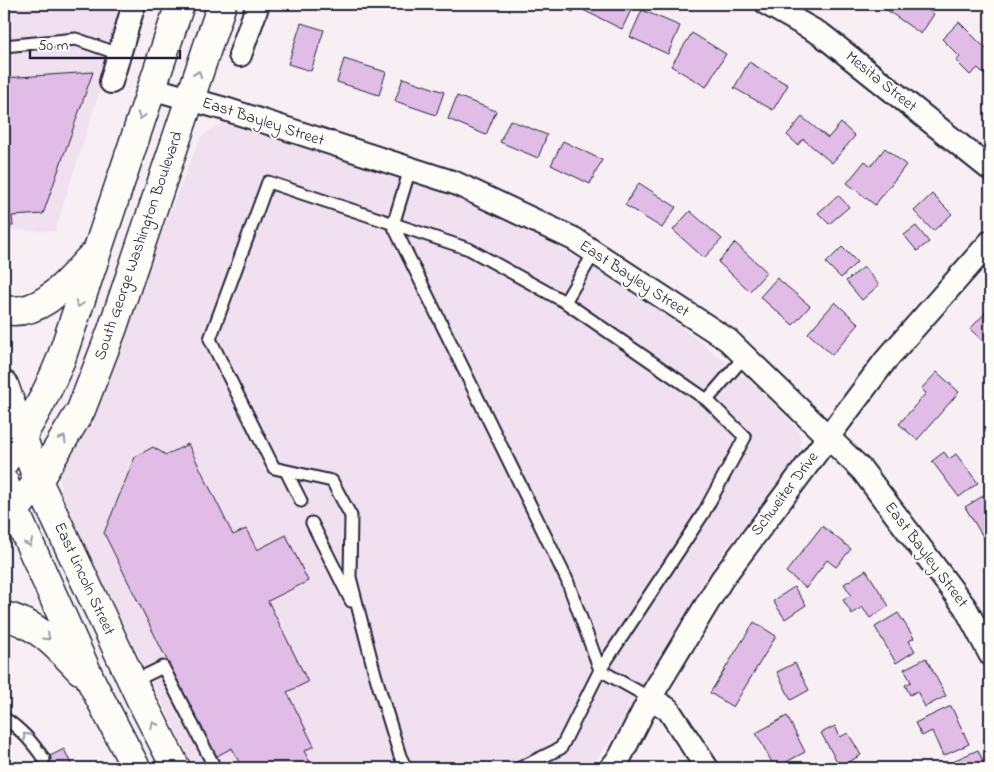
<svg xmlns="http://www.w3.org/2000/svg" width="994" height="772" viewBox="0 0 994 772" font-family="'Indie Flower',sans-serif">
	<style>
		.built { fill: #f0e0f0 }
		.building { fill: #e0bce7; stroke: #22223b }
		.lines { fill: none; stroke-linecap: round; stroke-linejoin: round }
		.lane-casing { stroke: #22223b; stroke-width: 15 }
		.street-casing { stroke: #22223b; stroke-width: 26 }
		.secondary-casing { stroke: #22223b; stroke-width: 31 }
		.lane { stroke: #fdfcf7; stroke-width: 11 }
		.street { stroke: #fdfcf7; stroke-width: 22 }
		.secondary { stroke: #fdfcf7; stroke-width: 28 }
		.oneway { stroke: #9a9aa2 }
		.labels { text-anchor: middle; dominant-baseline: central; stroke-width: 4; stroke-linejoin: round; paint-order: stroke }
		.street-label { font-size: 16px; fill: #22223b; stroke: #fdfcf7 }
	</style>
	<rect width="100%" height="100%" fill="#f7eff4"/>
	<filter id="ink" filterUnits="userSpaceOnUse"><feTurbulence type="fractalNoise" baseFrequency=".02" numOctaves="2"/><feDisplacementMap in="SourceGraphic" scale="10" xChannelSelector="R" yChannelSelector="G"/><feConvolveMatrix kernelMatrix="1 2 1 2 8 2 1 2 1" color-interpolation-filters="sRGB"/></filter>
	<g filter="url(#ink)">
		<path class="built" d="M 4,4 L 127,4 L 55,231 L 4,230 Z
			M 227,123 L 243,124 L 436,187 L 521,227 L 608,275 L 666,315 L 751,382 L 796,426 L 801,438 L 800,450 L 792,463 L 716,562 L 653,667 L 619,730 L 589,768 L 194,768 L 71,518 L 61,491 L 60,475 L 66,452 L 142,281 L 200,138 L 215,126 Z"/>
		<path class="building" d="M 552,4 L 576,4 L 573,12 Z
			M 586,4 L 628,4 L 633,6 L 622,29 L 583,10 Z
			M 887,4 L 931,4 L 927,9 L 934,14 L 921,34 L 884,8 Z
			M 642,10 L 680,26 L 668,54 L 630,37 Z
			M 959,22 L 990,53 L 990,75 L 988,78 L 978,68 L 970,75 L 956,61 L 960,57 L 942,39 Z
			M 301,23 L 324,30 L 311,71 L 288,64 Z
			M 692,33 L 726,54 L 706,87 L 671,66 Z
			M 344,59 L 386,72 L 379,95 L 337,82 Z
			M 749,62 L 788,85 L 773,110 L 734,88 Z
			M 93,72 L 43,214 L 12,216 L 13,226 L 4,227 L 4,78 Z
			M 403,78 L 444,92 L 436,115 L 395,101 Z
			M 457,96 L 496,111 L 486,135 L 448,119 Z
			M 802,117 L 828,138 L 841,123 L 855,136 L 832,163 L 803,139 L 798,145 L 787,135 Z
			M 510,120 L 547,135 L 538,158 L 500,142 Z
			M 563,141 L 602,160 L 590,184 L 551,165 Z
			M 885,148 L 906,165 L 875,205 L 847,183 L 865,161 L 871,166 Z
			M 639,183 L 676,207 L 662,228 L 625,205 Z
			M 932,194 L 952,214 L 933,231 L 914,211 Z
			M 838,195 L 849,207 L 829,224 L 818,213 Z
			M 690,211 L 722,239 L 704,258 L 673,230 Z
			M 916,226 L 929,242 L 917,251 L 904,235 Z
			M 735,243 L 767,272 L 750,291 L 718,262 Z
			M 842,247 L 857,262 L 841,278 L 826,263 Z
			M 864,267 L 879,285 L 862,300 L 846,281 Z
			M 777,278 L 810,306 L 793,325 L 760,297 Z
			M 835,302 L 859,324 L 832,355 L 808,333 Z
			M 990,308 L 990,344 L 988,346 L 970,329 Z
			M 937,372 L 959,392 L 917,440 L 899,424 L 926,393 L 921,389 Z
			M 188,444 L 233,535 L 246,529 L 257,550 L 286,535 L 308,581 L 268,601 L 308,682 L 287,692 L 314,746 L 304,751 L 313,768 L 242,768 L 232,748 L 215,757 L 104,533 L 135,457 L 153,447 L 166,455 Z
			M 944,452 L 949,459 L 956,454 L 978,483 L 959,497 L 932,461 Z
			M 986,494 L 990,501 L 990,536 L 985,540 L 965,507 Z
			M 822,526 L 851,549 L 836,567 L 827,560 L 806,588 L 786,572 Z
			M 866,570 L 889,606 L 870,618 L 862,607 L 852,614 L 843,600 L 851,595 L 844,584 Z
			M 794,587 L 806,605 L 785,619 L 773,601 Z
			M 898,613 L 914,638 L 909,641 L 915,651 L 896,663 L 875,627 Z
			M 754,622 L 776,636 L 733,707 L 710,693 Z
			M 926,658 L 946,696 L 925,707 L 917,691 L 910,695 L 905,685 L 911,682 L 904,669 Z
			M 795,663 L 809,690 L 791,700 L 777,672 Z
			M 951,706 L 969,744 L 943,756 L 932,731 L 922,736 L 915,723 Z
			M 787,716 L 805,752 L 775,768 L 756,733 Z
			M 835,726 L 840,737 L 848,733 L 861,755 L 840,767 L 821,733 Z
			M 64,749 L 73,768 L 26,768 Z
			M 978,750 L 986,768 L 959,768 L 955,760 Z"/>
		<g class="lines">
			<g class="lane-casing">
				<path id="lane" d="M 4,46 L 76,39 L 119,54
					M 410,169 L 393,225 L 567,580 L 600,670 L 650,698
					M 565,302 L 594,253
					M 707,400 L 745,356
					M 286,471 L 301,501
					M 312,523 L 351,601
					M 132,682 L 163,667 L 215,768
					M 4,718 C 21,729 32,742 44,759
					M 406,768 L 400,756 L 375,674 L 350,577 L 351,516 L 332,481 L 274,468 L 210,339 L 268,182 L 469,249 L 565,302 L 707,400 L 745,437 L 703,514 L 600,670 L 561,748 L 520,768"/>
			</g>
			<g class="street-casing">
				<path id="street" d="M 767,4 L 822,35 L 990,169
					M 240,55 L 258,4
					M 111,82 L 134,4
					M 151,88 L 225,109 L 455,183 L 574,239 L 728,340 L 862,470 L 965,607 L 990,654
					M 650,698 L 668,709 L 707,768
					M 611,768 L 620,757 L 650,698 L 722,579 L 885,361 L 990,242"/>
			</g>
			<g class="secondary-casing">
				<path id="secondary" d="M 4,310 C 42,317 67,282 90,258
					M 4,385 L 38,481 L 140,698 L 176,768
					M 4,462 C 28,430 46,396 61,359 L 180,4
					M 4,482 L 15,511 L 92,683 L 136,768
					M 4,525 L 38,481 L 81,410 L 112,330 L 222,4
					M 4,616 C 37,623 58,647 80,670"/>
			</g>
			<use href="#lane" class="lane"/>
			<use href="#street" class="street"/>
			<use href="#secondary" class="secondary"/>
		</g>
		<defs><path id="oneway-chevron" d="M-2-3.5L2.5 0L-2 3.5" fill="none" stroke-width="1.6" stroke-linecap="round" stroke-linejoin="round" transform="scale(1.25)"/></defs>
		<g class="oneway">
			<use href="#oneway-chevron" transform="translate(198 74) rotate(-71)"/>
			<use href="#oneway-chevron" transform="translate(141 116) rotate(108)"/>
			<use href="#oneway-chevron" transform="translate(79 304) rotate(108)"/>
			<use href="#oneway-chevron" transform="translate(63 439) rotate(-59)"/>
			<use href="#oneway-chevron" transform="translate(29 543) rotate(66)"/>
			<use href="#oneway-chevron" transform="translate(47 637) rotate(43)"/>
			<use href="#oneway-chevron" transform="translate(154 725) rotate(-117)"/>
			<use href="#oneway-chevron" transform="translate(26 736) rotate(-133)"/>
		</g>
	</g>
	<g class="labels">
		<g class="street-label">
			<text transform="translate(881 82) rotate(39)">Mesita Street</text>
			<text transform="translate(263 122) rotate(18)">East Bayley Street</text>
			<text transform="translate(139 246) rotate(-71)">South George Washington Boulevard</text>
			<text transform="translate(634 279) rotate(33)">East Bayley Street</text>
			<text transform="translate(785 494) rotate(-53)">Schweiter Drive</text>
			<text transform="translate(926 555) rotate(53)">East Bayley Street</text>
			<text transform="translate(84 579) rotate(65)">East Lincoln Street</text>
		</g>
	</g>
	<rect width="994" height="772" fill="none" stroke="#fdfcf7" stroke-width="20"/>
	<rect x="10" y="10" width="974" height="752" fill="none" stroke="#22223b" stroke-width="2" filter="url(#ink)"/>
	<path d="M30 50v8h150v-8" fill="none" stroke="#22223b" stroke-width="2.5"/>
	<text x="38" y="50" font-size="15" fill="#22223b" stroke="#fdfcf7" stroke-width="4" paint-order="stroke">50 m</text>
</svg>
